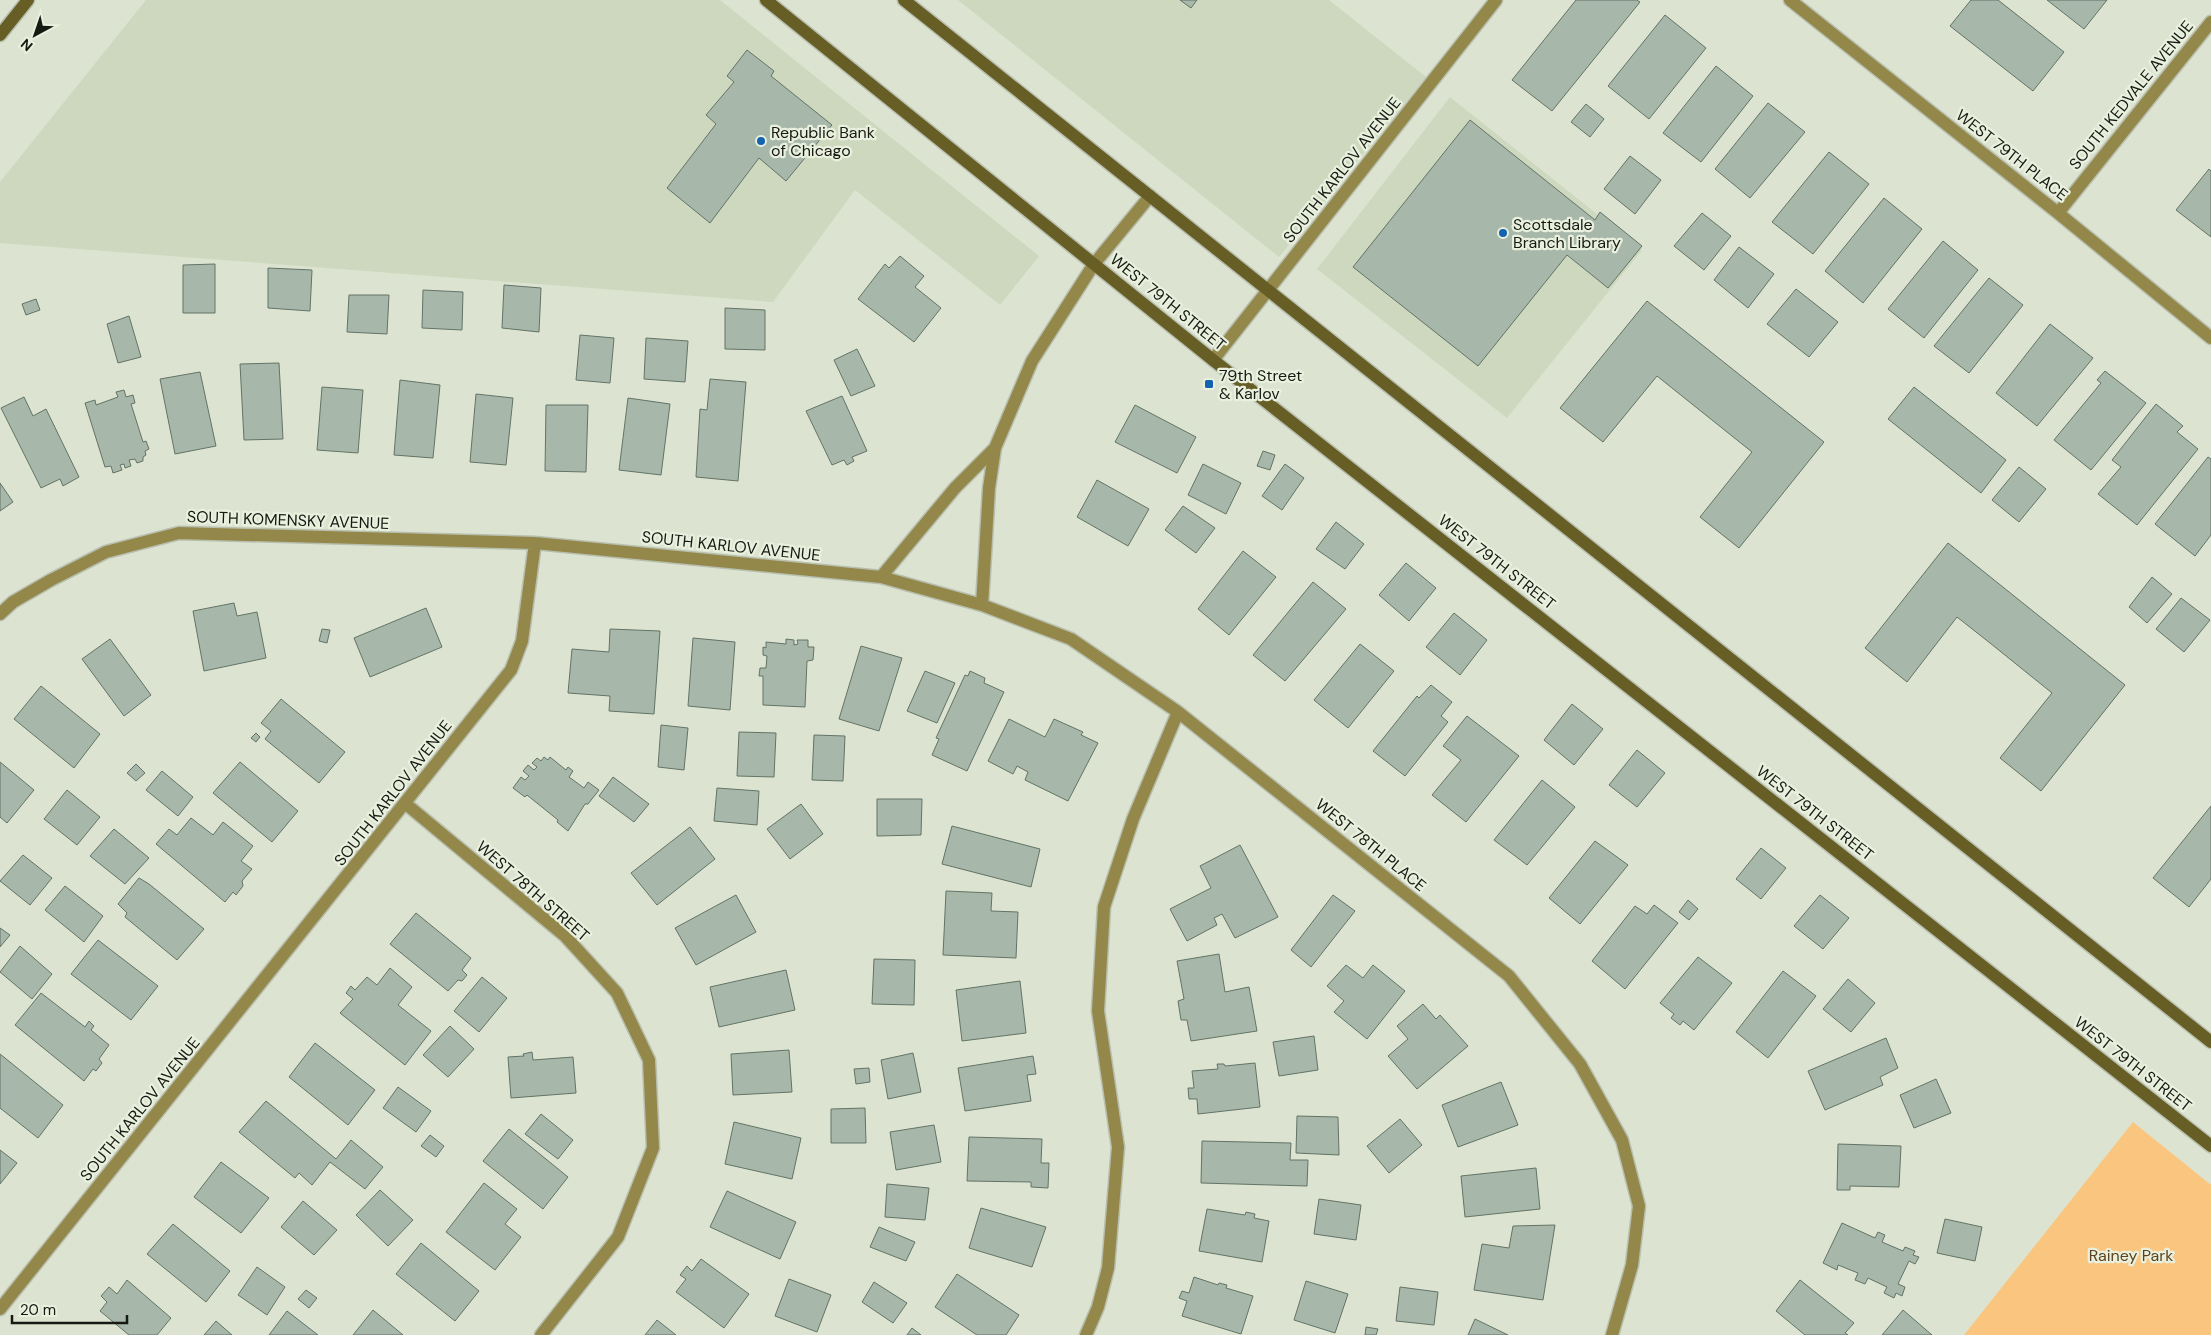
<svg xmlns="http://www.w3.org/2000/svg" width="2211" height="1335" viewBox="0 0 2211 1335" font-family="'DM Sans',sans-serif">
	<style>
		.built { fill: #ced8be }
		.green { fill: #fac57e }
		.building { fill: #a7b7aa; stroke: #637366 }
		.lines { fill: none; stroke-linecap: round; stroke-linejoin: round }
		.street-casing { stroke: #b9bfaf; stroke-width: 15 }
		.secondary-casing { stroke: #b9bfaf; stroke-width: 15 }
		.street { stroke: #93884a; stroke-width: 12 }
		.secondary { stroke: #675e26; stroke-width: 12 }
		.poi-dot { fill: #1462b0; stroke: #e9f1de; stroke-width: 2 }
		.labels { text-anchor: middle; dominant-baseline: central; stroke-width: 4.5; stroke-linejoin: round; paint-order: stroke }
		.street-label { font-size: 16px; fill: #171913; stroke: #e9f1de }
		.poi-label { font-size: 16px; fill: #171913; stroke: #e9f1de; text-anchor: start }
		.park-label { font-size: 16px; fill: #5c431e; stroke: #e9f1de }
	</style>
	<rect width="100%" height="100%" fill="#dce4d1"/>
	<path class="built" d="M 146,0 L 720,0 L 1039,256 L 1000,305 L 855,190 L 773,302 L 0,243 L 0,182 Z
		M 958,0 L 1329,0 L 1426,77 L 1279,257 Z
		M 1450,97 L 1642,250 L 1507,418 L 1317,269 Z"/>
	<path class="green" d="M 2133,1122 L 2211,1185 L 2211,1335 L 1964,1335 Z"/>
	<path class="building" d="M 1180,0 L 1197,0 L 1191,8 Z
		M 1576,0 L 1637,0 L 1640,2 L 1552,111 L 1512,80 Z
		M 1971,0 L 1998,0 L 2064,52 L 2033,91 L 1950,26 Z
		M 2047,0 L 2107,0 L 2084,29 Z
		M 1665,15 L 1706,48 L 1649,119 L 1608,86 Z
		M 747,50 L 774,71 L 771,76 L 832,125 L 786,181 L 759,158 L 710,223 L 667,188 L 716,124 L 706,115 L 734,82 L 727,76 Z
		M 1716,66 L 1753,96 L 1701,162 L 1663,133 Z
		M 1768,103 L 1805,132 L 1750,198 L 1715,169 Z
		M 1586,104 L 1604,119 L 1590,137 L 1571,122 Z
		M 1470,120 L 1595,220 L 1600,212 L 1642,246 L 1608,288 L 1567,255 L 1478,366 L 1353,267 Z
		M 1829,152 L 1869,184 L 1813,254 L 1772,222 Z
		M 1630,156 L 1661,180 L 1635,214 L 1604,189 Z
		M 2209,169 L 2211,171 L 2211,237 L 2176,210 Z
		M 1884,198 L 1922,229 L 1863,303 L 1825,271 Z
		M 1702,213 L 1731,236 L 1704,270 L 1674,246 Z
		M 1943,241 L 1978,270 L 1924,338 L 1888,309 Z
		M 1739,247 L 1774,274 L 1748,308 L 1714,280 Z
		M 900,256 L 924,276 L 915,287 L 941,308 L 914,342 L 858,299 L 885,264 L 889,268 Z
		M 215,264 L 215,313 L 183,313 L 183,265 Z
		M 268,268 L 312,270 L 310,311 L 268,308 Z
		M 1989,278 L 2023,305 L 1969,373 L 1934,346 Z
		M 504,285 L 541,288 L 539,332 L 502,328 Z
		M 1796,289 L 1838,322 L 1809,357 L 1767,324 Z
		M 423,290 L 463,292 L 462,330 L 422,328 Z
		M 349,295 L 389,295 L 387,334 L 347,332 Z
		M 36,299 L 40,310 L 26,315 L 22,304 Z
		M 1647,301 L 1824,442 L 1739,548 L 1700,517 L 1752,452 L 1657,376 L 1603,442 L 1560,408 Z
		M 725,308 L 765,310 L 765,350 L 725,349 Z
		M 129,316 L 141,357 L 118,363 L 107,324 Z
		M 2050,324 L 2093,358 L 2037,426 L 1996,393 Z
		M 580,335 L 614,338 L 610,383 L 576,380 Z
		M 646,338 L 688,341 L 685,382 L 644,379 Z
		M 857,349 L 875,386 L 851,396 L 834,360 Z
		M 279,363 L 283,439 L 244,440 L 240,364 Z
		M 2105,371 L 2146,403 L 2091,470 L 2054,440 L 2101,383 L 2097,380 Z
		M 200,372 L 216,446 L 175,454 L 160,379 Z
		M 710,379 L 746,382 L 738,481 L 696,477 L 700,409 L 707,410 Z
		M 400,380 L 440,385 L 433,458 L 394,455 Z
		M 322,387 L 363,390 L 358,453 L 317,450 Z
		M 1914,387 L 2006,460 L 1981,493 L 1888,419 Z
		M 124,390 L 126,397 L 133,395 L 135,403 L 131,404 L 143,442 L 146,441 L 149,449 L 145,451 L 146,455 L 143,457 L 143,461 L 137,463 L 135,459 L 129,460 L 131,466 L 125,468 L 124,464 L 120,465 L 122,470 L 113,473 L 111,466 L 105,467 L 85,403 L 95,400 L 96,405 L 118,397 L 116,392 Z
		M 476,394 L 513,398 L 506,465 L 470,462 Z
		M 842,396 L 867,451 L 852,457 L 854,461 L 847,465 L 844,460 L 832,465 L 806,411 Z
		M 24,397 L 33,416 L 46,409 L 79,477 L 63,486 L 60,479 L 41,488 L 1,408 Z
		M 628,398 L 670,404 L 661,475 L 619,470 Z
		M 2156,404 L 2183,426 L 2177,432 L 2198,449 L 2137,525 L 2098,494 L 2121,467 L 2112,460 Z
		M 546,405 L 588,405 L 586,472 L 545,471 Z
		M 1135,405 L 1196,437 L 1177,473 L 1115,442 Z
		M 1263,451 L 1275,455 L 1270,470 L 1257,466 Z
		M 2208,457 L 2211,459 L 2211,535 L 2195,556 L 2155,524 Z
		M 1203,464 L 1241,483 L 1226,514 L 1188,495 Z
		M 1285,464 L 1304,478 L 1282,510 L 1262,496 Z
		M 2019,467 L 2046,489 L 2019,522 L 1992,500 Z
		M 1097,480 L 1149,509 L 1128,546 L 1077,517 Z
		M 0,483 L 13,502 L 0,511 Z
		M 1183,506 L 1215,528 L 1196,553 L 1165,530 Z
		M 1336,522 L 1364,544 L 1345,569 L 1316,549 Z
		M 1948,543 L 2125,685 L 2041,791 L 2000,758 L 2052,693 L 1990,643 L 1957,617 L 1907,682 L 1865,648 Z
		M 1243,551 L 1276,577 L 1229,635 L 1198,609 Z
		M 1406,563 L 1436,588 L 1409,621 L 1379,595 Z
		M 2152,577 L 2172,594 L 2147,623 L 2129,607 Z
		M 1313,582 L 1346,609 L 1285,681 L 1253,655 Z
		M 2181,598 L 2210,620 L 2184,652 L 2156,629 Z
		M 234,603 L 237,616 L 257,612 L 266,658 L 204,671 L 193,611 Z
		M 426,608 L 442,647 L 370,677 L 354,638 Z
		M 1454,613 L 1487,640 L 1460,675 L 1426,647 Z
		M 322,629 L 330,630 L 327,643 L 319,641 Z
		M 610,629 L 660,631 L 654,714 L 609,711 L 610,696 L 568,693 L 572,649 L 609,652 Z
		M 693,638 L 735,642 L 730,710 L 688,706 Z
		M 110,639 L 151,695 L 124,716 L 82,659 Z
		M 786,639 L 794,640 L 794,645 L 798,644 L 797,640 L 808,640 L 808,647 L 814,647 L 813,660 L 807,661 L 805,707 L 763,705 L 763,676 L 759,676 L 760,668 L 766,668 L 767,656 L 763,655 L 763,647 L 766,648 L 766,642 L 786,644 Z
		M 1360,644 L 1394,671 L 1348,728 L 1314,700 Z
		M 861,646 L 902,658 L 879,731 L 839,719 Z
		M 925,671 L 955,683 L 937,723 L 907,711 Z
		M 970,671 L 985,678 L 984,683 L 1004,692 L 967,771 L 932,755 L 939,739 L 936,738 L 965,675 L 968,676 Z
		M 1431,685 L 1452,702 L 1441,716 L 1448,722 L 1405,776 L 1373,751 L 1417,696 L 1419,698 Z
		M 41,686 L 100,734 L 74,768 L 14,719 Z
		M 281,699 L 345,752 L 319,783 L 265,739 L 271,731 L 261,723 Z
		M 1572,704 L 1603,729 L 1574,765 L 1544,740 Z
		M 1467,716 L 1519,756 L 1466,822 L 1432,795 L 1461,760 L 1443,746 Z
		M 1009,719 L 1045,737 L 1054,719 L 1083,732 L 1081,735 L 1098,743 L 1068,801 L 1025,780 L 1028,772 L 1017,766 L 1013,774 L 988,761 Z
		M 661,725 L 688,728 L 684,770 L 658,767 Z
		M 739,732 L 776,733 L 774,777 L 737,776 Z
		M 256,733 L 260,737 L 256,742 L 251,738 Z
		M 814,735 L 845,736 L 843,781 L 812,780 Z
		M 1637,750 L 1665,773 L 1637,807 L 1609,785 Z
		M 544,757 L 548,760 L 550,757 L 566,770 L 568,767 L 573,771 L 569,777 L 584,788 L 588,782 L 599,790 L 588,804 L 585,804 L 568,831 L 557,822 L 558,820 L 527,795 L 525,797 L 513,788 L 521,777 L 525,780 L 529,776 L 523,771 L 528,765 L 534,770 L 537,767 L 532,763 L 537,758 L 541,761 Z
		M 0,762 L 34,790 L 7,823 L 0,817 Z
		M 240,762 L 298,811 L 272,842 L 213,793 Z
		M 136,764 L 145,773 L 136,781 L 127,773 Z
		M 162,771 L 193,797 L 178,816 L 146,790 Z
		M 613,777 L 649,804 L 634,822 L 599,796 Z
		M 1542,780 L 1575,807 L 1527,865 L 1494,840 Z
		M 717,788 L 759,791 L 757,825 L 714,821 Z
		M 67,790 L 100,817 L 77,845 L 44,819 Z
		M 877,799 L 922,799 L 921,835 L 877,836 Z
		M 801,804 L 823,834 L 790,859 L 767,829 Z
		M 2211,806 L 2211,879 L 2189,907 L 2153,878 Z
		M 191,818 L 213,835 L 223,822 L 253,846 L 241,861 L 252,869 L 242,881 L 243,886 L 236,895 L 233,892 L 225,902 L 156,844 L 169,829 L 177,835 Z
		M 952,826 L 1040,849 L 1031,887 L 942,864 Z
		M 690,827 L 715,859 L 657,905 L 631,873 Z
		M 114,829 L 149,858 L 125,884 L 90,856 Z
		M 1595,841 L 1628,865 L 1580,924 L 1549,898 Z
		M 1240,845 L 1278,917 L 1235,938 L 1222,914 L 1214,918 L 1217,925 L 1187,941 L 1170,909 L 1211,888 L 1200,866 Z
		M 1761,848 L 1786,868 L 1761,899 L 1736,879 Z
		M 23,855 L 52,878 L 30,905 L 0,881 Z
		M 139,878 L 149,884 L 204,929 L 177,960 L 125,917 L 127,913 L 118,904 Z
		M 65,886 L 103,916 L 84,942 L 45,910 Z
		M 946,891 L 992,893 L 991,911 L 1018,912 L 1016,958 L 943,955 Z
		M 736,895 L 756,932 L 696,965 L 675,928 Z
		M 1333,895 L 1355,911 L 1311,967 L 1291,950 Z
		M 1820,895 L 1849,918 L 1823,949 L 1794,926 Z
		M 1688,900 L 1698,909 L 1689,920 L 1679,912 Z
		M 1654,905 L 1678,923 L 1625,989 L 1592,961 L 1635,906 L 1647,914 Z
		M 416,913 L 471,958 L 462,970 L 467,975 L 462,981 L 458,980 L 448,991 L 390,944 Z
		M 0,928 L 10,935 L 0,947 Z
		M 98,940 L 158,986 L 131,1020 L 71,974 Z
		M 20,946 L 52,974 L 32,999 L 0,972 Z
		M 1219,954 L 1225,992 L 1249,987 L 1257,1031 L 1191,1041 L 1187,1020 L 1181,1020 L 1178,1001 L 1184,999 L 1177,961 Z
		M 1698,957 L 1732,983 L 1694,1030 L 1683,1021 L 1680,1025 L 1671,1018 L 1674,1014 L 1660,1003 Z
		M 874,959 L 915,960 L 914,1005 L 872,1004 Z
		M 1346,965 L 1363,978 L 1373,965 L 1405,991 L 1367,1039 L 1334,1012 L 1344,1001 L 1327,986 Z
		M 390,968 L 412,987 L 398,1005 L 431,1031 L 405,1065 L 340,1013 L 353,999 L 346,993 L 351,986 L 355,990 L 367,977 L 377,985 Z
		M 786,970 L 795,1010 L 719,1027 L 710,987 Z
		M 1783,971 L 1816,996 L 1768,1058 L 1736,1032 Z
		M 482,977 L 507,998 L 479,1032 L 454,1011 Z
		M 1848,979 L 1875,1003 L 1851,1032 L 1823,1009 Z
		M 1020,981 L 1026,1033 L 962,1041 L 956,990 Z
		M 41,993 L 85,1027 L 89,1021 L 94,1026 L 91,1030 L 109,1045 L 99,1059 L 102,1063 L 96,1071 L 93,1069 L 84,1081 L 15,1025 Z
		M 1423,1004 L 1436,1019 L 1440,1015 L 1468,1046 L 1417,1089 L 1388,1056 L 1408,1039 L 1397,1026 Z
		M 450,1026 L 474,1049 L 448,1077 L 423,1055 Z
		M 1314,1036 L 1318,1070 L 1279,1076 L 1273,1042 Z
		M 1886,1038 L 1898,1068 L 1880,1077 L 1883,1085 L 1825,1110 L 1808,1071 Z
		M 315,1043 L 375,1090 L 348,1125 L 289,1077 Z
		M 789,1050 L 792,1092 L 733,1095 L 731,1054 Z
		M 532,1052 L 533,1060 L 573,1057 L 576,1093 L 511,1098 L 508,1057 L 524,1056 L 523,1054 Z
		M 913,1053 L 921,1092 L 888,1099 L 881,1060 Z
		M 0,1054 L 63,1105 L 38,1138 L 0,1108 Z
		M 1033,1056 L 1036,1074 L 1027,1075 L 1031,1101 L 965,1111 L 958,1068 Z
		M 1255,1063 L 1260,1107 L 1198,1114 L 1197,1099 L 1189,1099 L 1188,1088 L 1194,1088 L 1192,1071 L 1218,1069 L 1217,1064 L 1224,1064 L 1225,1066 Z
		M 869,1068 L 870,1082 L 856,1084 L 854,1069 Z
		M 1936,1079 L 1951,1113 L 1914,1128 L 1900,1095 Z
		M 1501,1082 L 1518,1125 L 1458,1147 L 1442,1105 Z
		M 398,1087 L 431,1111 L 416,1132 L 383,1108 Z
		M 266,1101 L 336,1159 L 351,1140 L 383,1167 L 365,1189 L 330,1162 L 312,1185 L 299,1173 L 295,1178 L 239,1132 Z
		M 865,1108 L 866,1143 L 831,1143 L 831,1109 Z
		M 541,1114 L 573,1140 L 558,1159 L 525,1134 Z
		M 1297,1116 L 1338,1117 L 1339,1155 L 1296,1153 Z
		M 1400,1119 L 1422,1145 L 1389,1173 L 1367,1146 Z
		M 734,1122 L 801,1138 L 792,1179 L 725,1164 Z
		M 934,1125 L 941,1162 L 896,1170 L 890,1132 Z
		M 509,1129 L 568,1177 L 543,1209 L 483,1161 Z
		M 430,1135 L 444,1146 L 436,1157 L 421,1146 Z
		M 969,1137 L 1042,1139 L 1041,1163 L 1049,1163 L 1048,1188 L 1031,1187 L 1031,1182 L 967,1181 Z
		M 1202,1141 L 1291,1143 L 1290,1160 L 1308,1160 L 1307,1186 L 1201,1183 Z
		M 1838,1144 L 1901,1146 L 1899,1187 L 1850,1186 L 1850,1190 L 1837,1190 Z
		M 0,1150 L 17,1163 L 0,1184 Z
		M 221,1162 L 269,1198 L 241,1233 L 194,1197 Z
		M 1536,1168 L 1540,1209 L 1465,1217 L 1461,1176 Z
		M 484,1183 L 517,1209 L 505,1224 L 521,1237 L 495,1270 L 446,1232 Z
		M 887,1184 L 929,1188 L 925,1220 L 885,1217 Z
		M 380,1190 L 413,1220 L 388,1246 L 356,1215 Z
		M 727,1191 L 796,1222 L 780,1259 L 710,1227 Z
		M 1319,1199 L 1361,1205 L 1356,1240 L 1314,1234 Z
		M 303,1201 L 337,1230 L 314,1255 L 281,1227 Z
		M 981,1208 L 1046,1227 L 1032,1267 L 969,1248 Z
		M 1207,1209 L 1245,1215 L 1246,1212 L 1255,1214 L 1254,1218 L 1269,1221 L 1262,1262 L 1199,1251 Z
		M 1945,1219 L 1982,1227 L 1975,1261 L 1937,1253 Z
		M 1842,1223 L 1875,1238 L 1878,1232 L 1885,1235 L 1882,1242 L 1903,1251 L 1905,1247 L 1915,1251 L 1913,1255 L 1919,1257 L 1915,1264 L 1909,1261 L 1898,1284 L 1905,1287 L 1902,1296 L 1896,1293 L 1894,1298 L 1884,1293 L 1887,1287 L 1868,1278 L 1865,1284 L 1855,1280 L 1858,1273 L 1838,1265 L 1837,1270 L 1823,1263 Z
		M 173,1224 L 230,1271 L 206,1302 L 147,1254 Z
		M 1555,1225 L 1543,1300 L 1474,1290 L 1482,1244 L 1509,1248 L 1513,1226 Z
		M 879,1227 L 915,1242 L 906,1261 L 870,1247 Z
		M 421,1243 L 479,1291 L 455,1321 L 396,1274 Z
		M 701,1259 L 749,1294 L 724,1328 L 676,1292 L 686,1279 L 680,1275 L 687,1266 L 692,1271 Z
		M 257,1267 L 285,1287 L 267,1315 L 238,1295 Z
		M 957,1274 L 1019,1315 L 1006,1335 L 977,1335 L 935,1307 Z
		M 1194,1277 L 1218,1285 L 1219,1283 L 1227,1285 L 1226,1288 L 1253,1296 L 1241,1334 L 1182,1316 L 1187,1301 L 1179,1298 L 1182,1291 L 1189,1293 Z
		M 789,1279 L 831,1295 L 817,1332 L 775,1316 Z
		M 127,1280 L 171,1318 L 157,1335 L 129,1335 L 100,1311 L 107,1302 L 101,1296 L 109,1287 L 117,1294 Z
		M 1800,1280 L 1854,1323 L 1845,1333 L 1848,1335 L 1805,1335 L 1776,1311 Z
		M 1306,1281 L 1348,1294 L 1335,1333 L 1294,1320 Z
		M 874,1282 L 907,1303 L 893,1323 L 862,1302 Z
		M 1400,1287 L 1438,1292 L 1434,1325 L 1396,1321 Z
		M 306,1290 L 317,1298 L 309,1308 L 298,1299 Z
		M 373,1310 L 403,1335 L 353,1335 Z
		M 1903,1310 L 1932,1335 L 1882,1335 Z
		M 287,1311 L 318,1335 L 269,1335 Z
		M 1475,1319 L 1508,1335 L 1468,1335 Z
		M 657,1320 L 676,1335 L 645,1335 Z
		M 216,1321 L 232,1335 L 204,1335 Z
		M 1366,1327 L 1378,1329 L 1376,1335 L 1365,1335 Z
		M 912,1328 L 921,1335 L 907,1335 Z"/>
	<g class="lines">
		<g class="street-casing">
			<path id="street" d="M 1790,0 L 2058,213 L 2211,338
				M 2058,213 L 2211,22
				M 1213,360 L 1496,0
				M 881,577 L 955,488 L 995,448
				M 982,605 L 989,488 L 995,448 L 1032,361 L 1094,264 L 1150,196
				M 0,614 L 13,602 L 51,580 L 106,552 L 179,533 L 535,543 L 881,577 L 982,605 L 1071,639 L 1178,712 L 1509,976 L 1580,1064 L 1622,1140 L 1639,1206 L 1632,1265 L 1612,1335
				M 406,804 L 565,936 L 617,993 L 649,1060 L 653,1148 L 618,1237 L 541,1335
				M 0,1309 L 511,670 L 522,641 L 535,543
				M 1086,1335 L 1098,1307 L 1108,1268 L 1118,1147 L 1098,1011 L 1104,907 L 1133,819 L 1178,712"/>
		</g>
		<g class="secondary-casing">
			<path id="secondary" d="M 766,0 L 1213,360 L 2211,1146
				M 904,0 L 2211,1042
				M 0,35 L 28,0"/>
		</g>
		<use href="#street" class="street"/>
		<use href="#secondary" class="secondary"/>
	</g>
	<g class="poi-dot">
		<circle cx="761" cy="141" r="5"/>
		<circle cx="1503" cy="233" r="5"/>
		<rect x="1204" y="379" width="10" height="10" rx="2.5"/>
	</g>
	<g class="labels">
		<g class="street-label">
			<text transform="translate(2131 95) rotate(-51)">SOUTH KEDVALE AVENUE</text>
			<text transform="translate(2012 155) rotate(38)">WEST 79TH PLACE</text>
			<text transform="translate(1342 170) rotate(-52)">SOUTH KARLOV AVENUE</text>
			<text transform="translate(1168 302) rotate(39)">WEST 79TH STREET</text>
			<text transform="translate(288 520) rotate(2)">SOUTH KOMENSKY AVENUE</text>
			<text transform="translate(731 546) rotate(6)">SOUTH KARLOV AVENUE</text>
			<text transform="translate(1497 562) rotate(38)">WEST 79TH STREET</text>
			<text transform="translate(393 793) rotate(-52)">SOUTH KARLOV AVENUE</text>
			<text transform="translate(1815 813) rotate(38)">WEST 79TH STREET</text>
			<text transform="translate(1371 845) rotate(39)">WEST 78TH PLACE</text>
			<text transform="translate(533 891) rotate(41)">WEST 78TH STREET</text>
			<text transform="translate(2133 1064) rotate(38)">WEST 79TH STREET</text>
			<text transform="translate(140 1109) rotate(-51)">SOUTH KARLOV AVENUE</text>
		</g>
		<g class="poi-label">
			<text x="771" y="132">Republic Bank<tspan x="771" dy="18">of Chicago</tspan></text>
			<text x="1513" y="224">Scottsdale<tspan x="1513" dy="18">Branch Library</tspan></text>
			<text x="1219" y="375">79th Street<tspan x="1219" dy="18">&amp; Karlov</tspan></text>
		</g>
		<g class="park-label">
			<text x="2131" y="1255">Rainey Park</text>
		</g>
	</g>
	<g transform="translate(35 35) rotate(220)" stroke="#e9f1de" stroke-width="4" paint-order="stroke">
	<path d="M0-4L9 19L0 12L-9 19Z" fill="#171913"/>
	<text y="-8" font-size="14" font-weight="bold" text-anchor="middle" fill="#171913">N</text>
	</g>
	<path d="M12 1315v8h115v-8" fill="none" stroke="#171913" stroke-width="2.5"/>
	<text x="20" y="1315" font-size="15" fill="#171913" stroke="#e9f1de" stroke-width="4" paint-order="stroke">20 m</text>
</svg>
